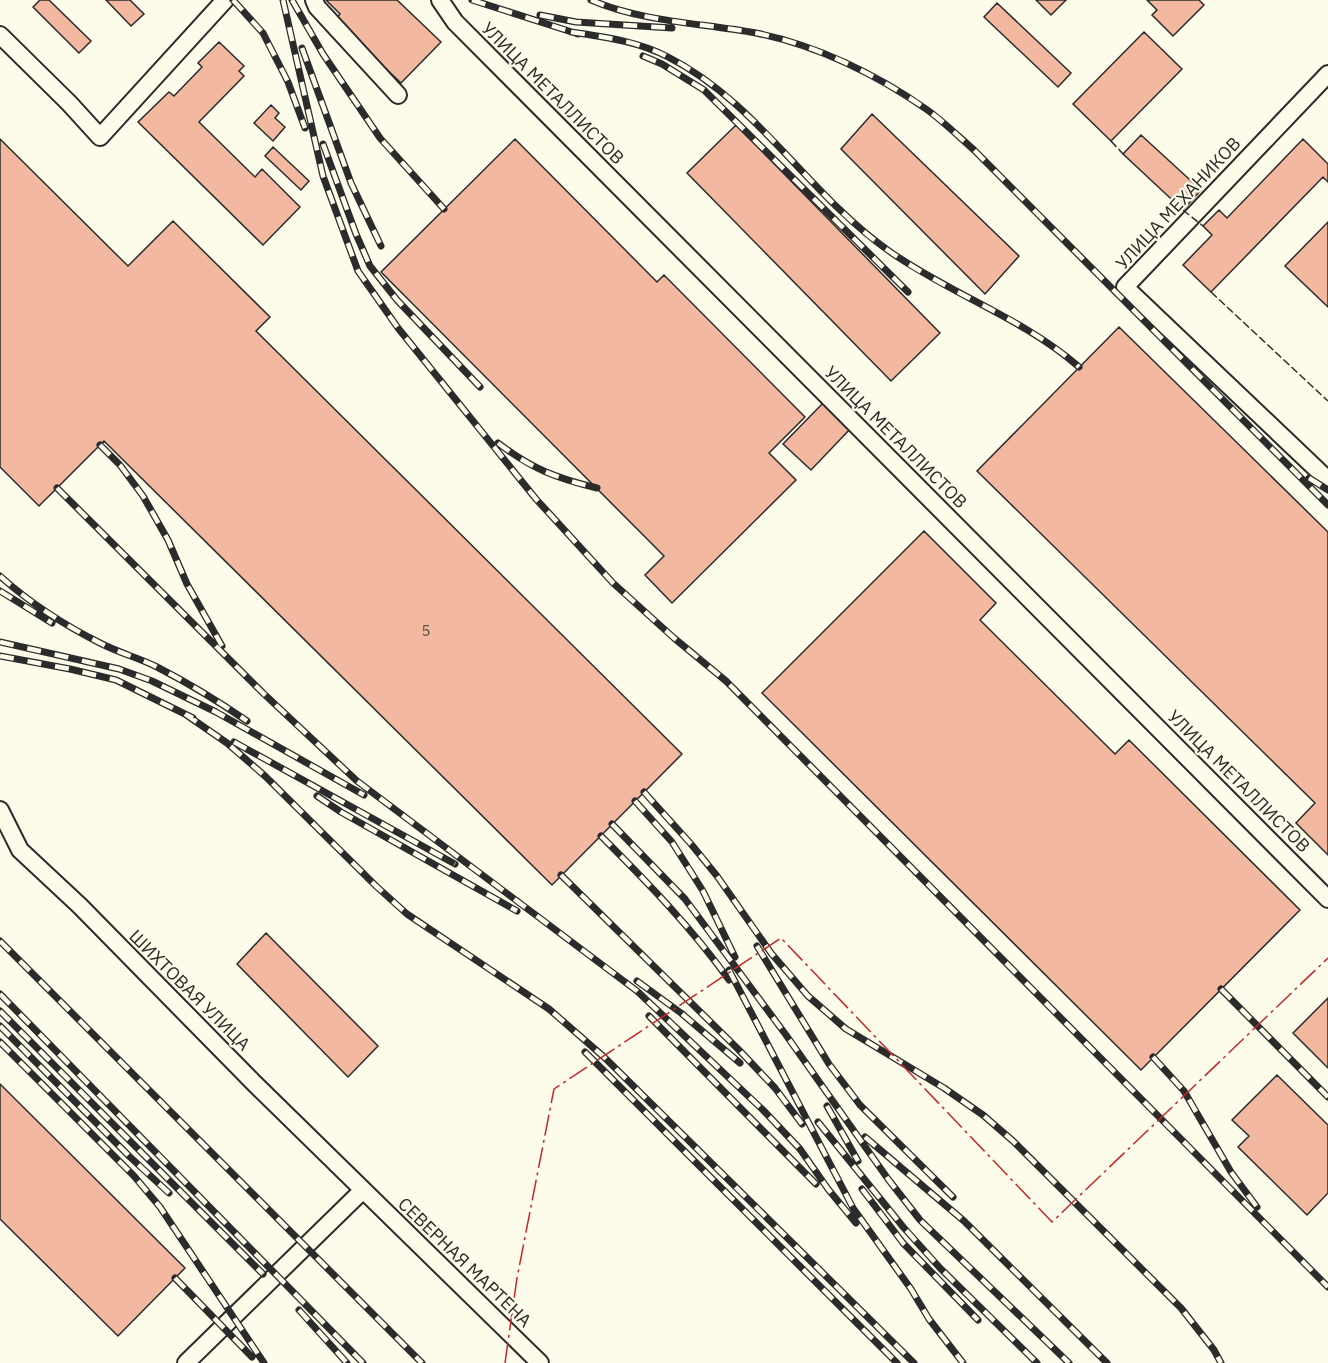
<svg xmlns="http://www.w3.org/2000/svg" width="1328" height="1363" viewBox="0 0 1328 1363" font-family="'IBM Plex Sans',sans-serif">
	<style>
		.building { fill: #f2b8a0; stroke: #2b2b2b; stroke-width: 1.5 }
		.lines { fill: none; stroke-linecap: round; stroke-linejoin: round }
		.minor-casing { stroke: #2b2b2b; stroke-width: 20 }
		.minor { stroke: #fdfbea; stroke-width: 16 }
		.rail-casing { stroke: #2b2b2b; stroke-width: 7 }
		.rail { stroke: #fdfbea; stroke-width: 4.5; stroke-dasharray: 14; stroke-linecap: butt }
		.fence { stroke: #2b2b2b; stroke-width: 1.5; stroke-dasharray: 8 3; stroke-linecap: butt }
		.power { stroke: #c62828; stroke-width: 1.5; stroke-dasharray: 21 4.5 3 4.5; stroke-linecap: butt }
		.labels { text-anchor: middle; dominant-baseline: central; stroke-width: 4.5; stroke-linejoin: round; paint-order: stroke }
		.number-label { font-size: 15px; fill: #5d4e48 }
		.street-label { font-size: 18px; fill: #2b2b2b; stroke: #fdfbea }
	</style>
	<rect width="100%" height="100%" fill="#fdfbea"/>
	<path class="building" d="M 40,0 L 49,0 L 91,41 L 79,53 L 33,7 Z
		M 106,0 L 130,0 L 144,14 L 131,26 Z
		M 326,0 L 397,0 L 441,42 L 401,83 L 335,20 L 340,14 Z
		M 1036,0 L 1066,0 L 1051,15 Z
		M 1147,0 L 1199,0 L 1204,5 L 1173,36 L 1152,15 L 1157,10 Z
		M 997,3 L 1071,73 L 1058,87 L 984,17 Z
		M 1144,32 L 1182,69 L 1111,141 L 1073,104 Z
		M 219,42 L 244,66 L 239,71 L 244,76 L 199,122 L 255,177 L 262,169 L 300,207 L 263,245 L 138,122 L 169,92 L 174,96 L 202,67 L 198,63 Z
		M 271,105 L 279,113 L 275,118 L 285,127 L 273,141 L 254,123 Z
		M 872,114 L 1019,256 L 985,294 L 841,149 Z
		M 736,125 L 940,333 L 891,381 L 687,173 Z
		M 1141,135 L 1201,190 L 1183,210 L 1123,154 Z
		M 0,139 L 128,266 L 173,221 L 270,317 L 256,331 L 682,754 L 552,885 L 104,441 L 39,506 L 0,467 Z
		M 515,139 L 657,282 L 664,275 L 805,417 L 769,453 L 796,480 L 672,603 L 645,575 L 664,556 L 381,272 Z
		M 1303,139 L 1328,164 L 1328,182 L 1323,177 L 1211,292 L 1183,265 L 1212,235 L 1203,226 L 1219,210 L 1227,218 Z
		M 273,147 L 309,181 L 301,190 L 265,156 Z
		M 1328,222 L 1328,307 L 1285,266 Z
		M 1119,327 L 1328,532 L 1328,855 L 1296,823 L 1315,803 L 977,471 Z
		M 825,401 L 852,427 L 811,470 L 783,444 Z
		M 924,531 L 996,603 L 980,620 L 1115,754 L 1129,740 L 1300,910 L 1141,1070 L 762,693 Z
		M 266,933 L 378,1046 L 348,1077 L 237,964 Z
		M 1328,998 L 1328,1068 L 1293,1033 Z
		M 1277,1075 L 1328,1125 L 1328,1193 L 1307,1215 L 1238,1147 L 1249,1136 L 1232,1120 Z
		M 0,1084 L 185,1268 L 118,1336 L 0,1219 Z"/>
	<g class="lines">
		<g class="minor-casing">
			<path id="minor" d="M 314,0 L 317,7 L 398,95
				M 440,0 L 455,22 L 1328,899
				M 0,35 L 69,103 L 100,137 L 225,0
				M 1328,74 L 1125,287 L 1328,480
				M 0,810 L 20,850 L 80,906 L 253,1082 L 540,1363
				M 186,1363 L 363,1190"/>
		</g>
		<use href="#minor" class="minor"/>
		<g class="rail-casing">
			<path id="rail" d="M 233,0 L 263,33 L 288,82 L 305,128
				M 283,0 L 323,176 L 358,271 L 398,328 L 536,499 L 613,583 L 674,638 L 726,681 L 1328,1287
				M 292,0 L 323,54 L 380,138 L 444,209
				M 472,0 L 578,34
				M 591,0 C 642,22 702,23 756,33 C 816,45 876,74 926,109 C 943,121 958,136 974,150 L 1328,505
				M 540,15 L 576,22 L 672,28
				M 571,32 C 604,37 638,41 668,57 C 757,102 808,194 889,251 C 950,294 1023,318 1079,367
				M 302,48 L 351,183 L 381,246
				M 643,56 L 662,64 L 704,90 L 908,292
				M 323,144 L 356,234 L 370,266 L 397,300 L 480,387
				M 498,443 C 532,469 556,478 597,488
				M 100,445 L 120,465 L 143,496 L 168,540 L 187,584 L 222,646
				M 1309,478 L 1328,490
				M 57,488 L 263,693 L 357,781 L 637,991 L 763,1110 L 800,1149 L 828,1189 L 856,1223
				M 0,576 C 30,603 66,626 102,644 C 120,653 139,658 157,667 C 188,683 218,701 247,721
				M 0,591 L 52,623
				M 0,642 L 119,669 L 152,681 L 216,712 L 364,795
				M 0,656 L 70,669 L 116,680 L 193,718
				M 185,714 L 227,743 L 265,776 L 376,886 L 407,914 L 549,1009 L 604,1057 L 914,1363
				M 234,742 L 455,864
				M 644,792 L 691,844 L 717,876 L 771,953 L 808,996 L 846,1029 L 944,1088 L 983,1115 L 1013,1141 L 1181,1308 L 1214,1350 L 1221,1363
				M 317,796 L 341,812 L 517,911
				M 635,801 L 672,842 L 703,891 L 735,957
				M 612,824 L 685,899 L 786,1035 L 888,1179 L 920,1220 L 1069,1363
				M 601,836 C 647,882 691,927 729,980
				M 561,875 L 739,1050 L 775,1088 L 802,1124
				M 0,941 L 422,1363
				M 757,946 L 829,1064 L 860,1105 L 953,1197
				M 729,970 L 853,1208 L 911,1289 L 929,1319 L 963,1363
				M 637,981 L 681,1013 L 740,1063
				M 1221,989 L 1328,1097
				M 0,994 L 363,1363
				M 0,1011 L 263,1274
				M 649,1016 L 816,1184
				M 0,1026 L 130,1157 L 169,1193
				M 0,1042 L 134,1176 L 160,1207 L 264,1363
				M 585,1052 L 897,1363
				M 1153,1057 L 1184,1091 L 1231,1172 L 1257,1207
				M 827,1106 L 858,1161
				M 818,1122 L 904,1228 L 940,1268 L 1037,1363
				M 865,1137 L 964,1221 L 1107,1363
				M 862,1189 L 903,1243 L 978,1320
				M 175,1278 L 252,1357
				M 299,1310 L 347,1363"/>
		</g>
		<use href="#rail" class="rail"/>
		<path class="fence" d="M 1111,141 L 1123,154
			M 1183,210 L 1203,226
			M 1211,292 L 1328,401"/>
		<path class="power" d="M 505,1363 L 517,1278 L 554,1089 L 781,938 L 1052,1222 L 1328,958"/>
	</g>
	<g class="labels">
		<g class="number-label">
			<text x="426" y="630">5</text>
		</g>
		<g class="street-label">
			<text transform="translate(553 93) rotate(45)">УЛИЦА МЕТАЛЛИСТОВ</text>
			<text transform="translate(1178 203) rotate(-47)">УЛИЦА МЕХАНИКОВ</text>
			<text transform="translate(896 437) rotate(45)">УЛИЦА МЕТАЛЛИСТОВ</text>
			<text transform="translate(1239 781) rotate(45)">УЛИЦА МЕТАЛЛИСТОВ</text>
			<text transform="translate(190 990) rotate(45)">ШИХТОВАЯ УЛИЦА</text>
			<text transform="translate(465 1262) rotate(44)">СЕВЕРНАЯ МАРТЕНА</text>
		</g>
	</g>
</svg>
